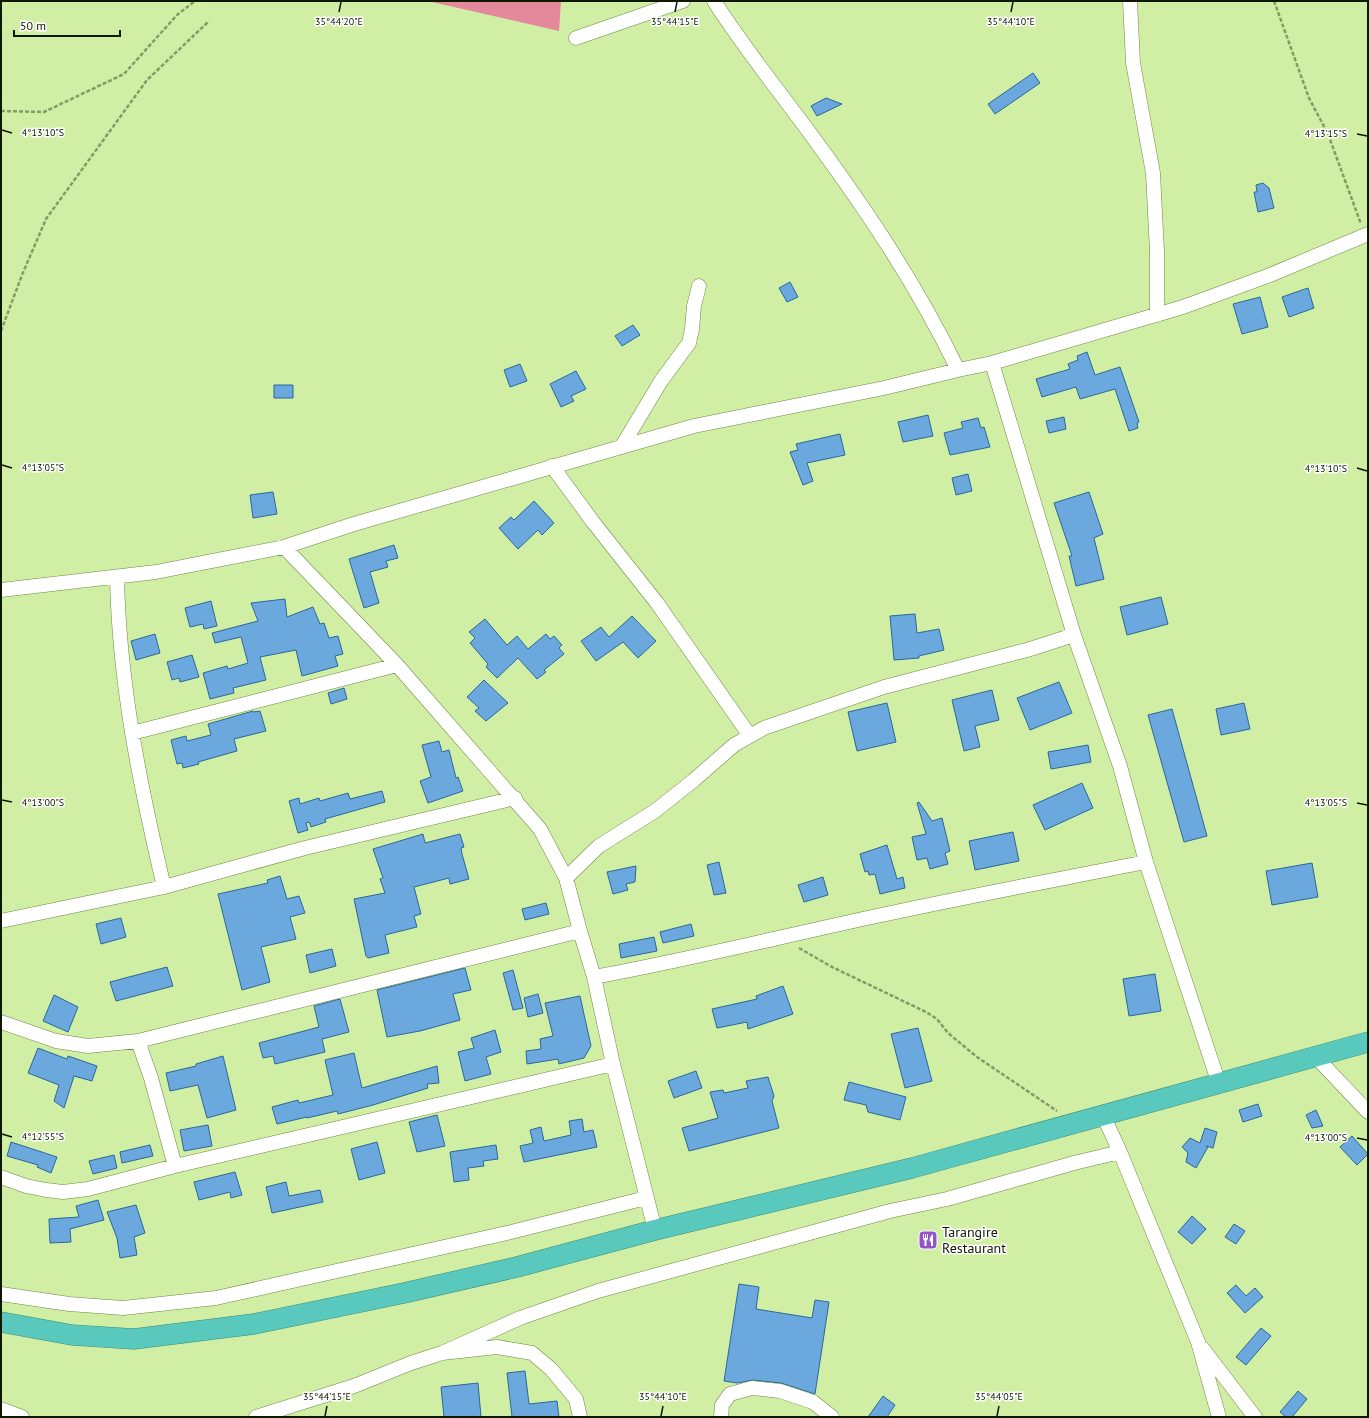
<svg xmlns="http://www.w3.org/2000/svg" width="1369" height="1418" viewBox="0 0 1369 1418" font-family="'PT Sans',sans-serif">
	<style>
		.forest { fill: #e4889c }
		.building { fill: #6ba8de; stroke: #2a6899 }
		.lines { fill: none; stroke-linecap: round; stroke-linejoin: round }
		.minor-casing { stroke: #6f8943; stroke-width: 15 }
		.highway-casing { stroke: #3f8b7b; stroke-width: 21 }
		.path { stroke: #859b65; stroke-width: 2.5; stroke-dasharray: 4 2; stroke-linecap: butt }
		.minor { stroke: #fff; stroke-width: 14 }
		.highway { stroke: #5ac9bd; stroke-width: 20 }
		.ticks { fill: none; stroke: #0e1700; stroke-width: 1.5 }
		.labels { text-anchor: middle; dominant-baseline: central; stroke-width: 3; stroke-linejoin: round; paint-order: stroke }
		.poi-label { font-size: 14px; fill: #0e1700; stroke: #fff; text-anchor: start }
		.ticks-label { font-size: 10px; text-anchor: middle; fill: #0e1700; stroke: #fff; stroke-width: 3; stroke-linejoin: round; paint-order: stroke }
	</style>
	<rect width="100%" height="100%" fill="#d0eea4"/>
	<path class="forest" d="M 432,1 L 561,1 L 559,31 L 432,2 Z"/>
	<path class="building" d="M 1033,73 L 1040,83 L 995,114 L 988,104 Z
		M 826,98 L 842,104 L 817,116 L 811,106 Z
		M 1263,183 L 1269,188 L 1274,208 L 1258,212 L 1254,192 L 1257,192 L 1256,185 Z
		M 790,282 L 798,297 L 787,302 L 779,288 Z
		M 1308,288 L 1314,308 L 1289,317 L 1282,297 Z
		M 1260,297 L 1268,327 L 1242,334 L 1233,304 Z
		M 633,325 L 640,335 L 622,346 L 615,336 Z
		M 1087,352 L 1095,375 L 1120,367 L 1139,422 L 1137,423 L 1138,428 L 1129,431 L 1115,389 L 1080,399 L 1076,387 L 1042,397 L 1036,379 L 1070,369 L 1068,364 L 1078,360 L 1077,356 Z
		M 520,364 L 527,381 L 510,387 L 504,370 Z
		M 576,371 L 586,389 L 571,396 L 574,401 L 561,407 L 550,384 Z
		M 274,385 L 293,385 L 293,398 L 274,398 Z
		M 928,415 L 933,436 L 903,442 L 898,422 Z
		M 1064,417 L 1066,429 L 1049,433 L 1046,421 Z
		M 978,418 L 981,428 L 984,427 L 990,447 L 950,455 L 944,433 L 963,428 L 961,422 Z
		M 840,434 L 845,455 L 807,463 L 813,481 L 803,485 L 790,452 L 798,450 L 796,444 Z
		M 968,474 L 972,491 L 956,495 L 952,478 Z
		M 273,492 L 277,514 L 253,518 L 250,495 Z
		M 1089,492 L 1103,534 L 1094,538 L 1104,579 L 1076,586 L 1069,556 L 1072,556 L 1054,503 Z
		M 534,501 L 554,523 L 542,535 L 538,530 L 518,549 L 499,528 L 511,517 L 514,520 Z
		M 394,545 L 398,558 L 386,561 L 388,567 L 370,572 L 379,603 L 364,608 L 349,559 Z
		M 1161,597 L 1168,624 L 1127,635 L 1120,607 Z
		M 285,599 L 287,617 L 313,607 L 320,624 L 324,623 L 329,638 L 338,636 L 343,654 L 335,656 L 338,666 L 302,676 L 296,650 L 260,657 L 266,680 L 233,688 L 234,693 L 210,699 L 203,673 L 227,666 L 228,669 L 248,663 L 241,637 L 215,643 L 212,633 L 258,621 L 251,603 Z
		M 211,601 L 217,626 L 204,629 L 203,624 L 190,627 L 185,608 Z
		M 915,614 L 917,633 L 939,629 L 944,650 L 919,656 L 919,658 L 894,660 L 890,616 Z
		M 632,616 L 656,641 L 638,658 L 623,642 L 596,661 L 581,641 L 601,627 L 609,637 Z
		M 485,619 L 507,645 L 517,636 L 528,649 L 546,634 L 550,639 L 554,636 L 562,645 L 559,648 L 564,654 L 544,670 L 546,672 L 537,679 L 518,658 L 497,678 L 486,667 L 488,664 L 470,643 L 475,638 L 469,632 Z
		M 155,634 L 160,653 L 136,660 L 131,641 Z
		M 192,655 L 199,677 L 180,682 L 179,678 L 172,680 L 167,662 Z
		M 484,680 L 508,703 L 486,721 L 475,711 L 479,708 L 467,697 Z
		M 1059,682 L 1072,713 L 1030,730 L 1017,698 Z
		M 344,688 L 347,699 L 331,704 L 328,693 Z
		M 992,690 L 999,720 L 975,726 L 980,747 L 964,751 L 952,700 Z
		M 887,703 L 896,742 L 857,751 L 848,712 Z
		M 1244,703 L 1250,729 L 1221,735 L 1216,709 Z
		M 1172,709 L 1207,836 L 1184,842 L 1148,715 Z
		M 253,711 L 253,712 L 260,711 L 266,731 L 234,739 L 237,751 L 198,762 L 199,764 L 183,768 L 182,763 L 177,764 L 171,740 L 186,736 L 187,741 L 211,735 L 208,724 Z
		M 439,741 L 442,752 L 449,750 L 456,778 L 458,777 L 463,791 L 428,803 L 420,781 L 431,777 L 422,745 Z
		M 1088,745 L 1091,762 L 1051,769 L 1048,752 Z
		M 1082,783 L 1093,808 L 1045,830 L 1033,805 Z
		M 382,791 L 385,802 L 325,819 L 326,822 L 311,827 L 309,822 L 306,823 L 308,830 L 298,833 L 289,801 L 299,798 L 300,804 L 319,798 L 320,801 L 348,793 L 350,799 Z
		M 919,802 L 932,821 L 942,818 L 950,851 L 945,853 L 948,864 L 930,869 L 927,858 L 917,860 L 912,837 L 926,834 L 917,803 Z
		M 1013,832 L 1019,861 L 975,870 L 969,841 Z
		M 423,834 L 425,843 L 460,834 L 464,847 L 461,848 L 462,854 L 469,879 L 450,884 L 449,878 L 414,887 L 421,914 L 414,916 L 417,927 L 385,935 L 389,953 L 368,958 L 366,956 L 354,899 L 385,893 L 380,879 L 383,878 L 373,849 Z
		M 887,845 L 897,879 L 903,877 L 905,888 L 880,894 L 875,874 L 869,875 L 868,871 L 865,872 L 860,854 Z
		M 719,862 L 726,893 L 714,895 L 707,865 Z
		M 1312,863 L 1318,897 L 1272,905 L 1266,871 Z
		M 636,866 L 635,882 L 626,884 L 628,890 L 613,894 L 607,872 Z
		M 280,876 L 287,899 L 299,896 L 305,913 L 290,917 L 296,939 L 261,947 L 270,982 L 242,990 L 218,894 L 268,883 L 267,880 Z
		M 823,877 L 828,895 L 804,902 L 798,885 Z
		M 546,903 L 549,914 L 525,920 L 522,909 Z
		M 121,918 L 126,937 L 101,944 L 96,924 Z
		M 691,924 L 694,936 L 663,943 L 660,932 Z
		M 654,937 L 657,951 L 621,958 L 619,944 Z
		M 332,949 L 336,966 L 310,973 L 306,955 Z
		M 167,967 L 173,986 L 116,1001 L 110,982 Z
		M 465,968 L 471,990 L 453,994 L 460,1020 L 420,1031 L 387,1037 L 377,990 Z
		M 513,970 L 523,1008 L 513,1010 L 503,973 Z
		M 1155,974 L 1161,1011 L 1129,1016 L 1123,979 Z
		M 783,986 L 793,1014 L 748,1029 L 747,1022 L 717,1028 L 712,1009 L 757,999 L 756,996 Z
		M 538,994 L 543,1013 L 528,1017 L 524,998 Z
		M 54,995 L 78,1007 L 68,1032 L 43,1021 Z
		M 580,996 L 591,1046 L 584,1058 L 559,1064 L 558,1059 L 527,1064 L 526,1051 L 541,1049 L 540,1039 L 553,1036 L 545,1003 Z
		M 340,999 L 349,1032 L 322,1039 L 325,1052 L 275,1064 L 273,1056 L 263,1058 L 259,1043 L 319,1027 L 314,1006 Z
		M 918,1028 L 932,1081 L 905,1088 L 891,1034 Z
		M 495,1030 L 501,1052 L 486,1057 L 491,1074 L 465,1081 L 458,1052 L 474,1048 L 471,1038 Z
		M 38,1048 L 67,1059 L 68,1056 L 97,1066 L 92,1081 L 74,1076 L 64,1108 L 54,1101 L 59,1085 L 28,1073 Z
		M 354,1053 L 362,1088 L 437,1066 L 439,1083 L 427,1084 L 428,1088 L 373,1105 L 338,1114 L 337,1111 L 307,1118 L 307,1117 L 277,1124 L 272,1107 L 298,1100 L 299,1103 L 333,1095 L 325,1060 Z
		M 223,1056 L 236,1110 L 207,1118 L 198,1085 L 170,1091 L 166,1073 L 196,1066 L 196,1064 Z
		M 696,1071 L 702,1088 L 674,1098 L 668,1081 Z
		M 768,1077 L 774,1096 L 772,1101 L 779,1128 L 689,1151 L 682,1128 L 718,1118 L 710,1092 L 723,1090 L 724,1093 L 748,1088 L 746,1081 Z
		M 849,1082 L 906,1097 L 900,1120 L 868,1112 L 866,1105 L 844,1100 Z
		M 1258,1104 L 1262,1116 L 1243,1122 L 1239,1110 Z
		M 1316,1110 L 1323,1126 L 1312,1128 L 1306,1115 Z
		M 437,1115 L 445,1146 L 417,1152 L 409,1122 Z
		M 582,1119 L 584,1132 L 593,1130 L 597,1147 L 524,1162 L 520,1146 L 533,1143 L 530,1130 L 541,1127 L 544,1141 L 571,1135 L 569,1121 Z
		M 208,1125 L 212,1146 L 184,1151 L 180,1130 Z
		M 1205,1128 L 1217,1132 L 1213,1148 L 1206,1146 L 1208,1147 L 1196,1168 L 1186,1162 L 1188,1153 L 1182,1147 L 1190,1138 L 1200,1143 Z
		M 1352,1136 L 1368,1154 L 1357,1165 L 1340,1147 Z
		M 11,1142 L 57,1157 L 51,1173 L 37,1167 L 38,1165 L 7,1156 Z
		M 377,1142 L 385,1173 L 359,1180 L 351,1149 Z
		M 150,1145 L 153,1156 L 122,1163 L 120,1152 Z
		M 496,1145 L 498,1159 L 483,1161 L 484,1166 L 468,1168 L 469,1180 L 454,1182 L 450,1152 Z
		M 114,1155 L 117,1168 L 93,1174 L 89,1161 Z
		M 235,1172 L 242,1195 L 231,1198 L 230,1192 L 199,1200 L 194,1182 Z
		M 286,1182 L 289,1196 L 320,1190 L 323,1202 L 272,1213 L 266,1187 Z
		M 98,1200 L 104,1220 L 70,1229 L 71,1242 L 50,1243 L 49,1219 L 79,1217 L 76,1206 Z
		M 136,1205 L 145,1233 L 134,1237 L 137,1255 L 120,1258 L 117,1238 L 107,1212 Z
		M 1192,1216 L 1206,1229 L 1192,1244 L 1178,1232 Z
		M 1234,1224 L 1245,1231 L 1236,1244 L 1225,1237 Z
		M 739,1284 L 759,1287 L 756,1309 L 812,1318 L 815,1300 L 829,1302 L 815,1394 L 781,1383 L 753,1380 L 737,1383 L 724,1381 Z
		M 1236,1285 L 1246,1296 L 1255,1288 L 1263,1297 L 1245,1313 L 1227,1293 Z
		M 1261,1328 L 1271,1336 L 1246,1365 L 1236,1357 Z
		M 525,1371 L 529,1404 L 557,1401 L 559,1417 L 512,1417 L 507,1373 Z
		M 478,1383 L 481,1417 L 444,1417 L 441,1387 Z
		M 1298,1391 L 1307,1399 L 1292,1417 L 1286,1417 L 1280,1412 Z
		M 883,1396 L 895,1405 L 887,1417 L 868,1417 Z"/>
	<g class="lines">
		<g class="minor-casing">
			<path id="minor" d="M 714,1 C 744,48 779,91 812,136 C 867,211 917,285 958,370
				M 1130,1 L 1133,63 L 1153,173 L 1157,252 L 1157,315
				M 576,38 L 683,1
				M 992,363 L 1074,635 L 1120,766 L 1146,862 L 1219,1084
				M 622,446 L 661,381 L 689,343 L 692,329 L 694,306 L 699,286
				M 552,466 L 593,522 L 657,603 L 750,736
				M 284,547 L 397,665 L 540,829 L 566,878 L 580,931 L 594,977 L 613,1064 L 655,1230
				M 117,577 C 119,683 140,785 164,887
				M 1,590 L 156,572 L 284,547 L 354,524 L 694,426 L 884,388 L 958,370 L 992,363 L 1183,307 L 1270,275 L 1368,234
				M 132,733 L 397,665
				M 566,878 L 599,846 L 655,811 L 694,780 L 734,745 L 764,728 L 884,687 L 1027,650 L 1074,635
				M 1,921 L 164,887 L 305,848 L 515,798
				M 594,977 C 688,960 779,937 872,917 C 963,897 1055,880 1146,862
				M 1,1022 L 56,1041 L 88,1046 L 138,1041 L 580,931
				M 138,1041 L 151,1078 L 175,1166
				M 1315,1056 L 1368,1112
				M 1103,1115 L 1120,1152 L 1198,1342 L 1219,1417
				M 1,1177 L 26,1186 L 46,1190 L 63,1192 L 88,1189 L 175,1166 L 613,1064
				M 1,1294 L 69,1304 L 123,1308 L 216,1298 L 511,1232 L 646,1198
				M 1203,1349 L 1255,1417
				M 442,1353 L 520,1318 L 598,1291 L 890,1211 L 947,1199 L 1074,1163 L 1120,1152
				M 1,1409 L 22,1417
				M 256,1417 L 354,1386 L 411,1363 L 442,1353 L 497,1347 L 532,1353 L 551,1369 L 576,1399 L 580,1417
				M 721,1417 L 722,1405 L 730,1394 L 752,1388 L 780,1391 L 813,1402 L 832,1417"/>
		</g>
		<g class="highway-casing">
			<path id="highway" d="M 1,1322 L 72,1335 L 134,1339 L 254,1324 L 404,1293 L 517,1267 L 655,1230 L 912,1168 L 1368,1042"/>
		</g>
		<path class="path" d="M 1274,1 L 1309,98 L 1328,134 L 1361,224
			M 1,111 L 44,112 L 124,74 L 177,15 L 195,1
			M 1,331 L 22,275 L 46,219 L 147,80 L 209,21
			M 799,948 L 832,967 L 926,1012 L 937,1019 L 948,1033 L 977,1057 L 1057,1111"/>
		<use href="#minor" class="minor"/>
		<use href="#highway" class="highway"/>
	</g>
	<path class="ticks" d="M 339,12 L 341,2M 675,12 L 677,2M 1011,12 L 1013,2M 2,130 L 12,133M 1357,134 L 1367,136M 2,465 L 12,468M 1357,468 L 1367,471M 2,800 L 12,802M 1357,803 L 1367,805M 2,1134 L 12,1137M 1357,1138 L 1367,1140M 325,1416 L 327,1406M 661,1416 L 663,1406M 997,1416 L 999,1406"/>
	<defs>
		<g id="restaurant-square" transform="scale(1)"><rect x="-9" y="-9" width="18" height="18" rx="4" fill="#9355cb" stroke="#fff"/><path d="M-5-6h1v4h1v-4h1v4h1v-4h1v5L-1.5 .5V6h-2V.5L-5-1ZM5-6V6H3V1.5H1.5Q1.5-4 5-6Z" fill="#fff"/></g>
	</defs>
	<g fill-rule="evenodd">
		<use href="#restaurant-square" x="928" y="1240"/>
	</g>
	<g class="labels">
		<g class="poi-label">
			<text x="942" y="1232">Tarangire<tspan x="942" dy="16">Restaurant</tspan></text>
		</g>
	</g>
	<g class="ticks-label">
		<text x="339" y="25">35°44'20"E</text>
		<text x="675" y="25">35°44'15"E</text>
		<text x="1011" y="25">35°44'10"E</text>
		<text x="43" y="136">4°13'10"S</text>
		<text x="1326" y="137">4°13'15"S</text>
		<text x="43" y="471">4°13'05"S</text>
		<text x="1326" y="472">4°13'10"S</text>
		<text x="43" y="806">4°13'00"S</text>
		<text x="1326" y="806">4°13'05"S</text>
		<text x="43" y="1140">4°12'55"S</text>
		<text x="1326" y="1141">4°13'00"S</text>
		<text x="327" y="1400">35°44'15"E</text>
		<text x="663" y="1400">35°44'10"E</text>
		<text x="999" y="1400">35°44'05"E</text>
	</g>
	<rect width="1369" height="1418" fill="none" stroke="#0e1700" stroke-width="4"/>
	<path d="M14 30v6h106v-6" fill="none" stroke="#0e1700" stroke-width="2"/>
	<text x="20" y="30" font-size="12" fill="#0e1700" stroke="#ffffff" stroke-width="3" paint-order="stroke">50 m</text>
</svg>
